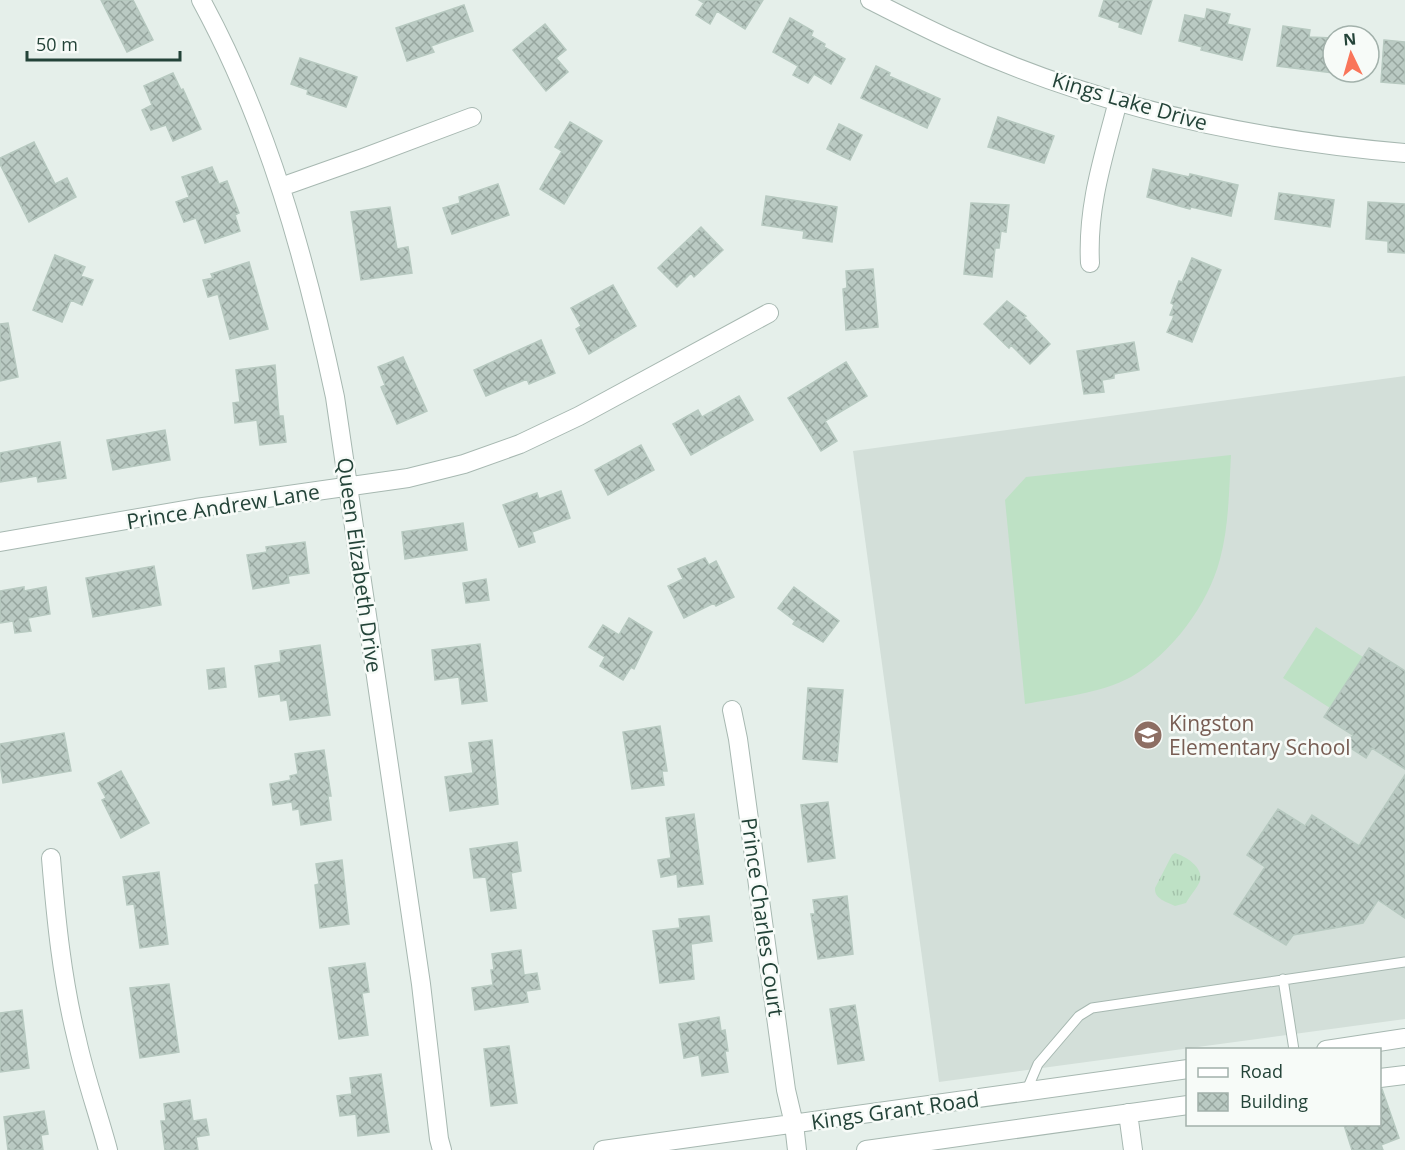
<svg xmlns="http://www.w3.org/2000/svg" width="1405" height="1150" viewBox="0 0 1405 1150" font-family="'Open Sans',sans-serif">
	<style>
		.built { fill: #d3dfd9 }
		.grass { fill: url(#grass-tufts) }
		.garden { fill: #bee1c5 }
		.building { fill: url(#building-cross-hatch); stroke: #b7c9c0; stroke-width: 1.5 }
		.lines { fill: none; stroke-linecap: round; stroke-linejoin: round }
		.lane-casing { stroke: #a7b8b1; stroke-width: 11 }
		.street-casing { stroke: #a7b8b1; stroke-width: 20 }
		.lane { stroke: #fff; stroke-width: 9 }
		.street { stroke: #fff; stroke-width: 18 }
		.labels { text-anchor: middle; dominant-baseline: central; stroke-width: 5; stroke-linejoin: round; paint-order: stroke }
		.street-label { font-size: 21px; fill: #234338; stroke: #f7fbf8 }
		.education-label { font-size: 21px; fill: #785e54; stroke: #f7fbf8; text-anchor: start }
	</style>
	<defs>
		<pattern id="grass-tufts" width="24" height="20" patternUnits="userSpaceOnUse" patternTransform="scale(1.5)"><rect width="24" height="20" fill="#bee1c5"/><path d="M3 7l-1-3M5 7V3M7 7l1-3M15 17l-1-3M17 17v-4M19 17l1-3" fill="none" stroke="#a3c2aa"/></pattern>
		<pattern id="building-cross-hatch" width="8" height="8" patternUnits="userSpaceOnUse" patternTransform="scale(1.5)"><rect width="8" height="8" fill="#bacac3"/><path d="M0 0l8 8M0 8l8-8" fill="none" stroke="#97a69f"/></pattern>
	</defs>
	<rect width="100%" height="100%" fill="#e5efea"/>
	<path class="built" d="M 1405,376 L 1405,1019 L 939,1082 L 853,451 Z"/>
	<path class="grass" d="M 1175,853 C 1185,856 1204,867 1200,881 C 1197,888 1190,896 1186,903 L 1175,906 C 1167,902 1154,899 1155,888 L 1172,855 Z"/>
	<path class="garden" d="M 1231,455 C 1229,489 1229,526 1220,559 C 1208,605 1172,653 1131,677 C 1102,693 1057,698 1025,704 L 1005,500 L 1026,477 Z
		M 1316,627 L 1363,657 L 1330,708 L 1283,678 Z"/>
	<path class="building" d="M 101,0 L 133,0 L 153,40 L 127,52 Z
		M 699,0 L 763,0 L 745,29 L 717,11 L 710,24 L 696,15 L 704,3 Z
		M 1104,0 L 1152,0 L 1141,34 L 1119,27 L 1120,23 L 1099,16 Z
		M 464,5 L 473,31 L 431,46 L 434,52 L 407,61 L 396,28 Z
		M 1207,9 L 1230,14 L 1227,24 L 1250,29 L 1242,60 L 1201,50 L 1202,47 L 1179,41 L 1185,15 L 1205,19 Z
		M 790,18 L 813,31 L 811,36 L 825,44 L 824,47 L 845,59 L 831,84 L 814,74 L 808,83 L 793,75 L 798,66 L 773,52 Z
		M 545,24 L 566,50 L 556,58 L 568,72 L 546,91 L 513,50 Z
		M 1283,26 L 1310,30 L 1309,37 L 1333,38 L 1333,73 L 1277,66 Z
		M 1384,40 L 1405,42 L 1405,84 L 1381,82 Z
		M 300,58 L 357,77 L 346,107 L 307,94 L 308,90 L 291,84 Z
		M 876,66 L 890,73 L 889,76 L 940,99 L 927,128 L 861,98 Z
		M 173,73 L 181,90 L 183,89 L 201,129 L 173,141 L 166,125 L 151,130 L 142,110 L 152,105 L 144,86 Z
		M 998,117 L 1054,136 L 1044,163 L 988,147 Z
		M 570,122 L 602,141 L 564,204 L 540,189 L 562,151 L 555,147 Z
		M 839,124 L 862,135 L 850,160 L 827,149 Z
		M 34,142 L 55,184 L 67,178 L 76,197 L 29,222 L 0,164 L 0,158 Z
		M 212,167 L 219,184 L 227,181 L 239,213 L 235,215 L 240,231 L 205,243 L 196,218 L 184,222 L 176,202 L 189,197 L 182,177 Z
		M 1153,169 L 1189,177 L 1190,174 L 1238,185 L 1231,216 L 1191,207 L 1190,209 L 1147,197 Z
		M 498,184 L 509,215 L 452,234 L 443,208 L 460,203 L 459,197 Z
		M 1279,193 L 1334,200 L 1330,227 L 1275,219 Z
		M 766,196 L 837,207 L 832,242 L 803,238 L 804,231 L 762,225 Z
		M 1368,202 L 1405,204 L 1405,253 L 1388,252 L 1388,241 L 1366,239 Z
		M 971,203 L 1009,205 L 1006,232 L 1001,231 L 999,248 L 995,248 L 992,277 L 964,274 Z
		M 390,207 L 397,249 L 408,247 L 412,273 L 361,280 L 351,212 Z
		M 701,227 L 723,250 L 694,277 L 691,273 L 677,287 L 658,268 Z
		M 55,255 L 85,267 L 81,276 L 93,280 L 82,305 L 71,300 L 62,322 L 33,310 Z
		M 1192,258 L 1221,270 L 1192,342 L 1167,332 L 1174,316 L 1170,315 L 1174,305 L 1171,303 L 1179,281 L 1182,282 Z
		M 249,262 L 268,329 L 230,339 L 218,294 L 208,297 L 203,280 L 213,278 L 211,274 Z
		M 873,269 L 878,327 L 846,330 L 843,289 L 847,288 L 846,271 Z
		M 613,285 L 636,326 L 589,354 L 576,329 L 581,326 L 571,308 Z
		M 1007,301 L 1026,316 L 1024,317 L 1050,344 L 1030,364 L 1011,345 L 1009,348 L 984,324 Z
		M 8,323 L 18,377 L 0,381 L 0,324 Z
		M 541,340 L 555,373 L 529,384 L 527,379 L 486,396 L 474,370 Z
		M 1134,342 L 1139,370 L 1114,374 L 1114,378 L 1102,380 L 1104,392 L 1084,394 L 1077,351 Z
		M 403,357 L 427,411 L 397,424 L 381,387 L 385,385 L 378,367 Z
		M 846,362 L 867,396 L 825,421 L 837,441 L 821,451 L 788,398 Z
		M 275,365 L 279,416 L 283,416 L 286,442 L 260,445 L 257,420 L 235,423 L 233,403 L 240,402 L 236,370 Z
		M 739,396 L 753,420 L 691,455 L 673,424 L 698,410 L 702,417 Z
		M 165,430 L 170,460 L 113,470 L 107,440 Z
		M 60,442 L 66,478 L 38,482 L 37,476 L 0,482 L 0,453 Z
		M 641,445 L 654,470 L 608,495 L 595,470 Z
		M 561,491 L 570,518 L 532,532 L 535,542 L 519,547 L 503,505 L 537,493 L 539,499 Z
		M 463,523 L 467,550 L 405,559 L 402,532 Z
		M 305,542 L 309,573 L 288,576 L 289,583 L 253,589 L 247,555 L 267,552 L 266,547 Z
		M 705,558 L 709,565 L 716,561 L 734,597 L 716,606 L 714,603 L 684,618 L 668,586 L 683,579 L 678,569 Z
		M 154,566 L 161,605 L 93,617 L 86,578 Z
		M 486,579 L 489,600 L 466,603 L 463,583 Z
		M 24,587 L 24,591 L 46,587 L 50,614 L 28,618 L 31,631 L 15,633 L 13,621 L 0,623 L 0,591 Z
		M 794,587 L 839,621 L 823,642 L 793,624 L 795,621 L 778,608 Z
		M 629,618 L 652,632 L 634,669 L 631,667 L 623,680 L 600,666 L 605,657 L 589,647 L 603,625 L 619,635 Z
		M 480,644 L 487,701 L 462,704 L 459,677 L 435,680 L 432,650 Z
		M 320,645 L 330,715 L 290,720 L 287,700 L 281,701 L 280,694 L 259,697 L 255,666 L 281,662 L 280,651 Z
		M 1369,648 L 1405,671 L 1405,769 L 1372,748 L 1366,758 L 1346,745 L 1353,735 L 1324,717 Z
		M 224,668 L 226,687 L 209,689 L 207,670 Z
		M 808,688 L 843,690 L 837,762 L 803,759 Z
		M 660,726 L 667,771 L 662,771 L 664,785 L 632,789 L 623,732 Z
		M 64,733 L 71,771 L 3,783 L 0,764 L 0,744 Z
		M 492,740 L 498,804 L 450,811 L 445,777 L 473,773 L 469,743 Z
		M 324,750 L 331,796 L 328,796 L 331,820 L 301,825 L 299,809 L 293,810 L 292,802 L 273,805 L 270,784 L 291,780 L 290,776 L 298,774 L 295,754 Z
		M 121,771 L 149,823 L 121,838 L 102,800 L 106,798 L 98,783 Z
		M 1405,775 L 1405,918 L 1378,900 L 1363,923 L 1293,935 L 1286,945 L 1234,914 L 1265,867 L 1247,855 L 1278,809 L 1305,826 L 1312,815 L 1359,846 Z
		M 828,802 L 835,858 L 808,862 L 801,805 Z
		M 694,814 L 703,884 L 678,887 L 677,874 L 661,877 L 658,860 L 671,858 L 666,818 Z
		M 517,842 L 521,871 L 511,873 L 516,908 L 491,911 L 486,877 L 474,878 L 470,849 Z
		M 342,860 L 349,924 L 320,928 L 315,885 L 319,884 L 316,864 Z
		M 159,872 L 168,944 L 140,948 L 134,904 L 127,905 L 123,877 Z
		M 847,896 L 853,954 L 818,959 L 811,914 L 815,914 L 813,900 Z
		M 709,916 L 712,941 L 691,944 L 694,979 L 660,983 L 653,931 L 680,928 L 679,919 Z
		M 521,950 L 524,975 L 537,973 L 540,989 L 526,991 L 528,1002 L 475,1010 L 472,988 L 493,985 L 491,970 L 494,970 L 492,954 Z
		M 365,963 L 369,992 L 362,993 L 368,1035 L 339,1039 L 329,968 Z
		M 169,984 L 179,1052 L 140,1058 L 130,988 Z
		M 855,1005 L 864,1060 L 838,1064 L 830,1009 Z
		M 22,1010 L 29,1068 L 0,1072 L 0,1013 Z
		M 719,1017 L 721,1031 L 725,1030 L 728,1051 L 725,1051 L 728,1072 L 702,1076 L 699,1055 L 684,1058 L 679,1024 Z
		M 509,1046 L 517,1103 L 491,1106 L 484,1049 Z
		M 381,1074 L 389,1132 L 358,1136 L 356,1114 L 340,1116 L 337,1096 L 352,1094 L 350,1078 Z
		M 1380,1089 L 1382,1089 L 1399,1138 L 1381,1145 L 1383,1150 L 1352,1150 L 1344,1125 L 1380,1125 Z
		M 190,1100 L 193,1121 L 206,1119 L 209,1135 L 196,1137 L 198,1150 L 165,1150 L 161,1121 L 166,1121 L 164,1104 Z
		M 44,1111 L 48,1134 L 41,1135 L 43,1150 L 8,1150 L 4,1117 Z"/>
	<g class="lines">
		<g class="lane-casing">
			<path id="lane" d="M 1283,979 L 1294,1050
				M 1026,1092 L 1038,1064 L 1079,1016 L 1092,1008 L 1405,962"/>
		</g>
		<g class="street-casing">
			<path id="street" d="M 201,0 C 268,123 306,260 335,397 L 421,984 L 439,1139 L 442,1150
				M 870,0 C 898,14 927,29 956,42 C 1096,106 1252,140 1405,153
				M 281,187 L 363,158 L 472,117
				M 1090,263 C 1087,205 1104,156 1118,101
				M 0,542 L 196,508 L 408,478 L 464,464 L 520,444 L 579,416 L 769,313
				M 732,710 L 738,739 L 786,1090 L 794,1124 L 797,1150
				M 51,858 C 56,919 62,980 77,1040 C 85,1077 98,1113 108,1150
				M 1326,1050 L 1405,1038
				M 1380,1078 L 1405,1075
				M 1128,1113 L 1133,1150
				M 603,1150 L 1188,1069
				M 866,1150 L 1188,1105"/>
		</g>
		<use href="#lane" class="lane"/>
		<use href="#street" class="street"/>
	</g>
	<defs>
		<g id="school-disc" transform="scale(1.5)"><circle r="9.5" fill="#8d6e63" stroke="#f7fbf8"/><path d="M0-5L7-2L0 1L-7-2ZM-4 1L0 2.5L4 1V4Q0 6-4 4Z" fill="#fff"/></g>
	</defs>
	<g fill-rule="evenodd">
		<use href="#school-disc" x="1148" y="735"/>
	</g>
	<g class="labels">
		<g class="street-label">
			<text transform="translate(1130 101) rotate(16)">Kings Lake Drive</text>
			<text transform="translate(223 506) rotate(-9)">Prince Andrew Lane</text>
			<text transform="translate(360 565) rotate(82)">Queen Elizabeth Drive</text>
			<text transform="translate(763 917) rotate(82)">Prince Charles Court</text>
			<text transform="translate(895 1110) rotate(-8)">Kings Grant Road</text>
		</g>
		<g class="education-label">
			<text x="1169" y="723">Kingston<tspan x="1169" dy="24">Elementary School</tspan></text>
		</g>
	</g>
	<rect x="1186" y="1048" width="195" height="78" fill="#f7fbf8" stroke="#a2b1ab" stroke-width="1.5"/>
	<rect x="1198" y="1068" width="30" height="9" fill="#ffffff" stroke="#a2b1ab" stroke-width="1.5"/>
	<text x="1240" y="1078" font-size="18" fill="#234338">Road</text>
	<rect x="1198" y="1093" width="30" height="18" fill="url(#building-cross-hatch)" stroke="#a2b1ab" stroke-width="1.5"/>
	<text x="1240" y="1108" font-size="18" fill="#234338">Building</text>
	<g transform="translate(1351 54) rotate(355)"><circle r="28" fill="#f7fbf8" stroke="#a2b1ab" stroke-width="1.5"/>
	<path d="M0-4.5L10 22L0 15L-10 22Z" fill="#f9755a"/>
	<text y="-9" font-size="16" font-weight="bold" text-anchor="middle" fill="#234338">N</text>
	</g>
	<path d="M27 51v9h153v-9" fill="none" stroke="#234338" stroke-width="3"/>
	<text x="36" y="51" font-size="18" fill="#234338" stroke="#f7fbf8" stroke-width="4.5" paint-order="stroke">50 m</text>
</svg>
